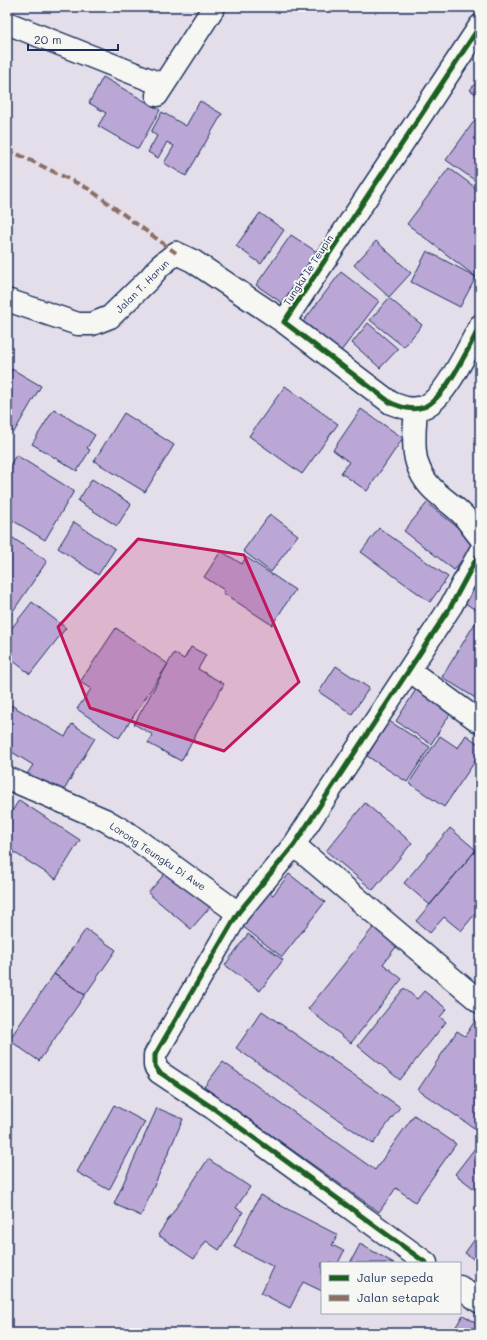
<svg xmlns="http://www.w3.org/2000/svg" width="487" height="1340" viewBox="0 0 487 1340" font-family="Mali,sans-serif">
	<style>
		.building { fill: #bba7d6; stroke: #1b2f5e }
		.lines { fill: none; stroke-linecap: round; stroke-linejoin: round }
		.minor-casing { stroke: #1b2f5e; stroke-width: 25 }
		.minor { stroke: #f6f6f2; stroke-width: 22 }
		.quiet { stroke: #8d6e63; stroke-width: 4; stroke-dasharray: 8 4; stroke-linecap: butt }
		.cycleway-casing { stroke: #f6f6f2; stroke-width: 8 }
		.cycleway { stroke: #1b5e20; stroke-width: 5 }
		.marked { fill: #c2185b; fill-opacity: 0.2; stroke: #c2185b; stroke-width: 3; stroke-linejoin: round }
		.labels { text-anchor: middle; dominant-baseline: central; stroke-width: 4; stroke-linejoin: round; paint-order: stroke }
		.street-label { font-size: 10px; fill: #1b2f5e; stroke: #f6f6f2 }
	</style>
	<rect width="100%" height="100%" fill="#e4deea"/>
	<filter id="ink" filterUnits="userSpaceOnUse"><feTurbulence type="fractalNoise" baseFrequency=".025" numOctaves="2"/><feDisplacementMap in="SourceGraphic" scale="8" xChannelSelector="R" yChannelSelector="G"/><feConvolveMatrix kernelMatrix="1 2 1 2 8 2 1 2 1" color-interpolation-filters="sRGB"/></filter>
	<g filter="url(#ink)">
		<path class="building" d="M 103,77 L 160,110 L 138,149 L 98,126 L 106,113 L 89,103 Z
			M 480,77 L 480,97 L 470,90 Z
			M 200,101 L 222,114 L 186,176 L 164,163 L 174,146 L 167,142 L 158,158 L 148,152 L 157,136 L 151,132 L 162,112 L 186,126 Z
			M 480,113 L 480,184 L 446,160 Z
			M 449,168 L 480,191 L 480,271 L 476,277 L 407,224 Z
			M 260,213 L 284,230 L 261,264 L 236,246 Z
			M 291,235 L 320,254 L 285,305 L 256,285 Z
			M 376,241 L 411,273 L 389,297 L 354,265 Z
			M 427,251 L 476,277 L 460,307 L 411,282 Z
			M 341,272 L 379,301 L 341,351 L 303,322 Z
			M 389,298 L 422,325 L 404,347 L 370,320 Z
			M 368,323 L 398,349 L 380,368 L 352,343 Z
			M 12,369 L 41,386 L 14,432 L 7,428 L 7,377 Z
			M 285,386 L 338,424 L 302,474 L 249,436 Z
			M 54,409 L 95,435 L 87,448 L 90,450 L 77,471 L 32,444 Z
			M 361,409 L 403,438 L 367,491 L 341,473 L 349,462 L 333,450 Z
			M 124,413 L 174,445 L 145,492 L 94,461 Z
			M 16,455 L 74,491 L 45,540 L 7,517 L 7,470 Z
			M 92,479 L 131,504 L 117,526 L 78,501 Z
			M 427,503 L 476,542 L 454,570 L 404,531 Z
			M 270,514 L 298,535 L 271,572 L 243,551 Z
			M 74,522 L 115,549 L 98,575 L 58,548 Z
			M 379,528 L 448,577 L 430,602 L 361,552 Z
			M 7,534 L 47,561 L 7,620 Z
			M 221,551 L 242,564 L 246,557 L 295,590 L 272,625 L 223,593 L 224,590 L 204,577 Z
			M 480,572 L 480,613 L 462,601 Z
			M 32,602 L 66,628 L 30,674 L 7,656 L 7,634 Z
			M 477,620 L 480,621 L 480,701 L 442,677 Z
			M 116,628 L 168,664 L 119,738 L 77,709 L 91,689 L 80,682 Z
			M 191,647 L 206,655 L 198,669 L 224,684 L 181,761 L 148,743 L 153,735 L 134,724 L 174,653 L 184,659 Z
			M 336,666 L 369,688 L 352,714 L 319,692 Z
			M 417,688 L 452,711 L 431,744 L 396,721 Z
			M 11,705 L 65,737 L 72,724 L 95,738 L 61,795 L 27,774 L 33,765 L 7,749 L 7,712 Z
			M 389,721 L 430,747 L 407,782 L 367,756 Z
			M 466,735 L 480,745 L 480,754 L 444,807 L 409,783 L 440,736 L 458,748 Z
			M 19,800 L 80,840 L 56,879 L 7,848 L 7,819 Z
			M 365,803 L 412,843 L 373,890 L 326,851 Z
			M 450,828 L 476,850 L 430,905 L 404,883 Z
			M 476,850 L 480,853 L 480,908 L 461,931 L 444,917 L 430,933 L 416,921 Z
			M 168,870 L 211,906 L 191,929 L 148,893 Z
			M 289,874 L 325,902 L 282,957 L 237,922 L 264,888 L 273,895 Z
			M 376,924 L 399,943 L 383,964 L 402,979 L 351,1043 L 308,1009 Z
			M 86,929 L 116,950 L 85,995 L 54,974 Z
			M 248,934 L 283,960 L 260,991 L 225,965 Z
			M 54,974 L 85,995 L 39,1061 L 9,1040 Z
			M 404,988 L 417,999 L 424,991 L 447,1009 L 440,1017 L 446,1022 L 400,1080 L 358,1046 Z
			M 262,1011 L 400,1107 L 373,1144 L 236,1048 Z
			M 480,1013 L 480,1132 L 418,1090 L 457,1031 L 465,1036 Z
			M 223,1062 L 375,1170 L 414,1115 L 456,1144 L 415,1202 L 396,1188 L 379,1212 L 204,1087 Z
			M 114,1105 L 145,1122 L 109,1190 L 77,1172 Z
			M 157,1108 L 183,1119 L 141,1216 L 114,1204 Z
			M 479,1143 L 480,1188 L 477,1191 L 455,1174 Z
			M 208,1159 L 250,1187 L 236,1208 L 243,1212 L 219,1250 L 206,1241 L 194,1259 L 158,1235 Z
			M 260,1195 L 338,1235 L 332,1245 L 344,1251 L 338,1263 L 322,1263 L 322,1291 L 303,1282 L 290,1308 L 261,1293 L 274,1267 L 234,1247 Z
			M 480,1232 L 480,1264 L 465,1253 Z
			M 360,1244 L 394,1263 L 350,1263 Z
			M 463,1315 L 480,1325 L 480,1333 L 452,1333 Z"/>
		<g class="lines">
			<g class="minor-casing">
				<path id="minor" d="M 7,23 L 163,85
					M 480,26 L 284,322 L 391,403 C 401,407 412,411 424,407 C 445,399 469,347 480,326
					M 157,95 L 214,7
					M 7,300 L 78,324 L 92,324 L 110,317 L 149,279 L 160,266 L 176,253 L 193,261 L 284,322
					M 416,408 C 415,425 412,447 417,463 C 426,491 445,497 463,515 C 469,522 474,530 480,537
					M 409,670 L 480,722
					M 7,778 L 105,820 L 129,834 L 238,913
					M 294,845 L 480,1002
					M 426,1263 L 213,1108 L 159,1072 L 155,1066 L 155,1055 L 238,913 L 294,845 L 451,606 L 480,552
					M 460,1287 L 480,1302"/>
			</g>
			<use href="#minor" class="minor"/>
			<path class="quiet" d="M 7,149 L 89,189 L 176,253"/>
			<g class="cycleway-casing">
				<path id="cycleway" d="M 480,26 L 284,322 L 391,403 C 401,407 412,411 424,407 C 445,399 469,347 480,326
					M 426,1263 L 213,1108 L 159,1072 L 155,1066 L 155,1055 L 238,913 L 294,845 L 451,606 L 480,552"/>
			</g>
			<use href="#cycleway" class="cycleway"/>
		</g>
	</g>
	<path class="marked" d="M 138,539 L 244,555 L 299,682 L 224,751 L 90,708 L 58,627 Z"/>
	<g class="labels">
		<g class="street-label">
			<text transform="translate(308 270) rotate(-57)">Tungku Ie Teupin</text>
			<text transform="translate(142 286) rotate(-45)">Jalan T. Harun</text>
			<text transform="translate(158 856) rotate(34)">Lorong Teungku Di Awe</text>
		</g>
	</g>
	<rect width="487" height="1340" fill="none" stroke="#f6f6f2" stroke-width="24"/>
	<rect x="12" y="12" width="463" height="1316" fill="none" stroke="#1b2f5e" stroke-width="1.5" filter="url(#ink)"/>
	<rect x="321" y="1262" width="140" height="52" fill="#f6f6f2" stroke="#9ea6b7"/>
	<rect x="329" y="1275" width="20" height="6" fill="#1b5e20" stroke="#9ea6b7"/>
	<text x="357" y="1282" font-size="12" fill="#1b2f5e">Jalur sepeda</text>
	<rect x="329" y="1295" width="20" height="6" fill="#8d6e63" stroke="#9ea6b7"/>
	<text x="357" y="1302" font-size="12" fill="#1b2f5e">Jalan setapak</text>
	<path d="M28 44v6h90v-6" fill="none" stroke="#1b2f5e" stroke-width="2"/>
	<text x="34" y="44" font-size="12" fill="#1b2f5e" stroke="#f6f6f2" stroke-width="3" paint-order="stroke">20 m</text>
</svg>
